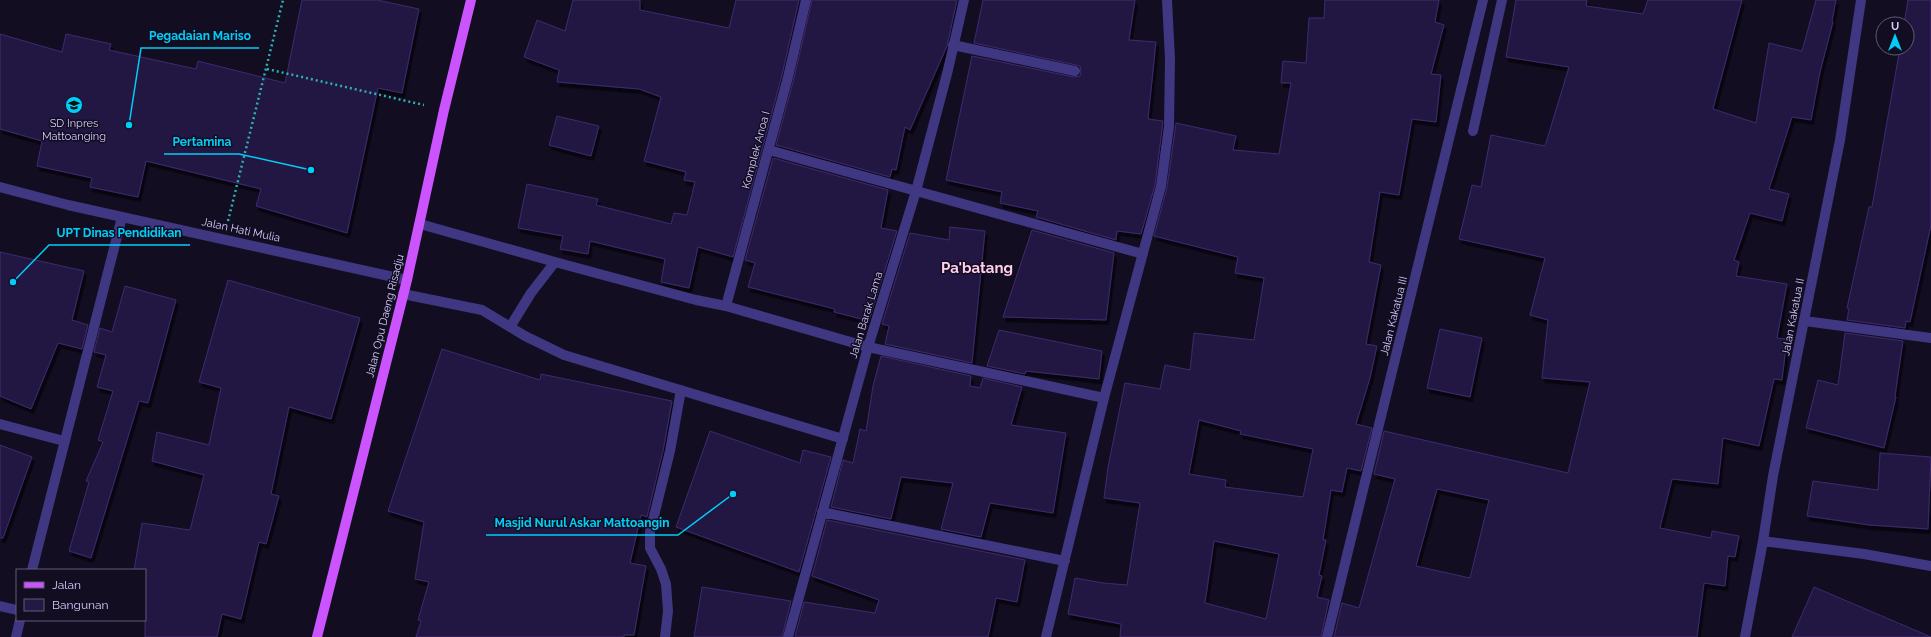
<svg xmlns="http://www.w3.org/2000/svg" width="1931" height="637" viewBox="0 0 1931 637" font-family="Raleway,sans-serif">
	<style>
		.building { fill: #241942; stroke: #3d2a6f; fill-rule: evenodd; filter: url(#shadow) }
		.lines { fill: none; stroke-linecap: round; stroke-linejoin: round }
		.path { stroke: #2cb2b4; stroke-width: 2.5; stroke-dasharray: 2 3; stroke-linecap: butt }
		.minor { stroke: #3f3781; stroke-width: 10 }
		.major { stroke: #cb54ff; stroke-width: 10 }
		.labels { text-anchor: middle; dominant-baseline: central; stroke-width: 3; stroke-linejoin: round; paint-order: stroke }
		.poi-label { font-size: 11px; fill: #d6cdff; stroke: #120d21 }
		.street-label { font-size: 11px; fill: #d6cdff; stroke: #120d21 }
		.district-label { font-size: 15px; font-weight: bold; fill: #ffcfea; stroke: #120d21 }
		.leader { fill: none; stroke: #00cef8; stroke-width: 1.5 }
		.callout-dot { fill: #00cef8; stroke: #120d21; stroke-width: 1.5 }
		.callout-label { font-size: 12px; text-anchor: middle; font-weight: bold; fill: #00cef8; stroke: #120d21; stroke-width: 3; stroke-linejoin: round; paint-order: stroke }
	</style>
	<defs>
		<filter id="shadow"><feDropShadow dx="2.5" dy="4.5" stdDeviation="0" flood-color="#0009"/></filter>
	</defs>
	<rect width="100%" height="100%" fill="#120d21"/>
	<path class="building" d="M 302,0 L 377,0 L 419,9 L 402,93 L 378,88 L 347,233 L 256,206 L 261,189 L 146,161 L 138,197 L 90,187 L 92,178 L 37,166 L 42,141 L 0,129 L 0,34 L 62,52 L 66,34 L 111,44 L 109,50 L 196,69 L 198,61 L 285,83 Z
		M 573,0 L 640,0 L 640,10 L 729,28 L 736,0 L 799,0 L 782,75 L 733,257 L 698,247 L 689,288 L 661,282 L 665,259 L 590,241 L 588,254 L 560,249 L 563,236 L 518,228 L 527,184 L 598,199 L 596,205 L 671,224 L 674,213 L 687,215 L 695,182 L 684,180 L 686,172 L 644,161 L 661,97 L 639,89 L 557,82 L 559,70 L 524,57 L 537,20 L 565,31 Z
		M 812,0 L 957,0 L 947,46 L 910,130 L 905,127 L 896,170 L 892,169 L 890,177 L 776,145 L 794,78 Z
		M 983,0 L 1135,0 L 1129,40 L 1156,42 L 1148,119 L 1163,121 L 1155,185 L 1141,234 L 1117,231 L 1116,240 L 1036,217 L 1038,211 L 1000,203 L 1002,192 L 946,180 L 972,56 L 1074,77 L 1080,76 L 1081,72 L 1080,66 L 1076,65 L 974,43 Z
		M 1325,0 L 1439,0 L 1435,22 L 1444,25 L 1431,74 L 1441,75 L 1436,122 L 1412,119 L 1399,195 L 1380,192 L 1369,262 L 1381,265 L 1366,344 L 1377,346 L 1370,378 L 1356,424 L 1372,428 L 1361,471 L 1347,468 L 1342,492 L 1331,490 L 1323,540 L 1326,540 L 1319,575 L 1322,576 L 1317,597 L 1329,600 L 1321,637 L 1120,637 L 1121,624 L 1068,614 L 1075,578 L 1103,583 L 1127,585 L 1140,503 L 1104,498 L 1108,467 L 1125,383 L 1160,389 L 1165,365 L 1190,370 L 1194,333 L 1254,340 L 1264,278 L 1235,273 L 1238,257 L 1154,236 L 1167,187 L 1176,123 L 1236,136 L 1233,150 L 1279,154 L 1291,83 L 1281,83 L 1283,61 L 1306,63 L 1309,18 L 1324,18 ZM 1199,420 L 1241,431 L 1240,434 L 1313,449 L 1303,497 L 1225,487 L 1226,480 L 1189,474 ZM 1214,541 L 1279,554 L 1266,619 L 1205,603 Z
		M 1516,0 L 1587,0 L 1586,6 L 1643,14 L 1648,0 L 1742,0 L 1713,109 L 1756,123 L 1769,43 L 1802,51 L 1816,0 L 1836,0 L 1832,21 L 1833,22 L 1820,72 L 1811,120 L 1792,117 L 1769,189 L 1789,194 L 1782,221 L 1750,213 L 1734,260 L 1739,262 L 1736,276 L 1787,284 L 1777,338 L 1787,339 L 1782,380 L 1774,379 L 1759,446 L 1723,438 L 1718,484 L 1672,479 L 1660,528 L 1711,538 L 1712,531 L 1739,536 L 1735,557 L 1728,556 L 1725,586 L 1704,583 L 1697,637 L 1334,637 L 1342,603 L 1359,608 L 1395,479 L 1374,474 L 1384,431 L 1568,473 L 1590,382 L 1542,378 L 1548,320 L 1530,315 L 1545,258 L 1459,239 L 1472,185 L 1481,187 L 1491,135 L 1545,146 L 1569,67 L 1506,57 ZM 1437,489 L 1489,500 L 1470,578 L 1416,566 Z
		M 1908,0 L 1931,0 L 1931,225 L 1910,322 L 1906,321 L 1905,328 L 1847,320 L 1849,309 L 1847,308 L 1869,207 L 1872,207 L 1900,48 L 1907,48 L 1907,24 L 1904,24 Z
		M 557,116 L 599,126 L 591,156 L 549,145 Z
		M 773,158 L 888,190 L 881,228 L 897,231 L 869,321 L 834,312 L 835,309 L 748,287 L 755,263 L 745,260 Z
		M 950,227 L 985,231 L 972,363 L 885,344 L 889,326 L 882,324 L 910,233 L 949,240 Z
		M 1032,230 L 1114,253 L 1106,320 L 1003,317 Z
		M 0,252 L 84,271 L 72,320 L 88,325 L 82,349 L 58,343 L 31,409 L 0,396 Z
		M 228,280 L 360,318 L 331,419 L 289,407 L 271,494 L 279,496 L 266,544 L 259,542 L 241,619 L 222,614 L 217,637 L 145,637 L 145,570 L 134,570 L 142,523 L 190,530 L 204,475 L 152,461 L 157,432 L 209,445 L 221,388 L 199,382 Z
		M 125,286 L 176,300 L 148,403 L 139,401 L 91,558 L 69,551 L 89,482 L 86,481 L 103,442 L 98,440 L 113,391 L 97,387 L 106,355 L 94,352 L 100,328 L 112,332 Z
		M 1440,329 L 1482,338 L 1470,397 L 1427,388 Z
		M 999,330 L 1102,351 L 1099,379 L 1026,371 L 1025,374 L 987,366 Z
		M 1845,333 L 1903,341 L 1895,396 L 1896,397 L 1884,448 L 1806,428 L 1818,380 L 1838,385 Z
		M 442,349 L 540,380 L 541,374 L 672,401 L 663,451 L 647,517 L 641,515 L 630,563 L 646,566 L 634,635 L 624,635 L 624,637 L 416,637 L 421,621 L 418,620 L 429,582 L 415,579 L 424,522 L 388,511 Z
		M 881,356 L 971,376 L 970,386 L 980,388 L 983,378 L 1022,387 L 1011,425 L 1066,433 L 1053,513 L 990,503 L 981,537 L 941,529 L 953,483 L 901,477 L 891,519 L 831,507 L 843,460 L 853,463 L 860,429 L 866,431 L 873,386 Z
		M 710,431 L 800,463 L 803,450 L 831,457 L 799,572 L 676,527 Z
		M 0,445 L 32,457 L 3,538 L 0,538 Z
		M 1880,453 L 1931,457 L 1928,529 L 1869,525 L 1807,516 L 1813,481 L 1878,490 Z
		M 827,520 L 1025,560 L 1017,602 L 996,598 L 988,637 L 795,637 L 804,602 L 875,613 L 879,600 L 812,576 Z
		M 702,587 L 791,601 L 782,637 L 694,637 Z
		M 1814,587 L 1931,637 L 1792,637 Z"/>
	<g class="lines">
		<path class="path" d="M 267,69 L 424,105
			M 228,221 L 283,0"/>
		<path class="minor" d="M 953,45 L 1075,71
			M 1473,131 L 1502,0
			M 769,150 L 1143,254
			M 0,187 L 68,205 L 407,280
			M 420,224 L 555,262 L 696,300 L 726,306 L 868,347 L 1104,398
			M 403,294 L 482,310 L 525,336 L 564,355 L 843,439
			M 726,306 L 788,77 L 806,0
			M 1805,321 L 1931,338
			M 510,327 L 531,293 L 555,262
			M 0,424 L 64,441
			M 822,512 L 1065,561
			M 1763,541 L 1864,554 L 1931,566
			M 32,570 L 122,217
			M 0,606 L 17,610
			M 16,637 L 20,620
			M 665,637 L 668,611 L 666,584 L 661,569 L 650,548 L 650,532 L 670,451 L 681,390
			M 788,637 L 868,347 L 916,191 L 948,70 L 964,0
			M 1046,637 L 1104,398 L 1161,186 L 1169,126 L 1170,59 L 1167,0
			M 1327,637 L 1483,0
			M 1745,637 L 1763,541 L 1773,476 L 1840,140 L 1861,0"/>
		<path class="major" d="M 317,637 L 407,280 L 444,110 L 471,0"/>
	</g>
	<defs>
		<g id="school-disc" transform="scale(0.9)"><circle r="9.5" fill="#00cef8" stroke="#120d21"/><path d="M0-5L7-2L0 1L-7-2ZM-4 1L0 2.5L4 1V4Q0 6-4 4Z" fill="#111"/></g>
	</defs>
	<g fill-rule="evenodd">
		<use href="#school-disc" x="74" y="105"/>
	</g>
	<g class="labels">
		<g class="poi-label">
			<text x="74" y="123">SD Inpres<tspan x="74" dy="13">Mattoanging</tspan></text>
		</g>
		<g class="street-label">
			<text transform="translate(756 150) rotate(-75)">Komplek Anoa I</text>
			<text transform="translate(241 230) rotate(12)">Jalan Hati Mulia</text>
			<text transform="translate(866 315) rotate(-73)">Jalan Barak Lama</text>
			<text transform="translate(385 316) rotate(-76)">Jalan Opu Daeng Risadju</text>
			<text transform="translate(1394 316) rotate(-76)">Jalan Kakatua III</text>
			<text transform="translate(1793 317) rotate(-79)">Jalan Kakatua II</text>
		</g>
		<g class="district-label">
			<text x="977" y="268">Pa'batang</text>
		</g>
	</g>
	<path class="leader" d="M129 125L141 48H259M311 170L239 154H164M13 282L49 245H190M733 494L678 535H486"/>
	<g class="callout-dot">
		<circle cx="129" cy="125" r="4"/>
		<circle cx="311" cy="170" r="4"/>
		<circle cx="13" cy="282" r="4"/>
		<circle cx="733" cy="494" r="4"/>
	</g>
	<g class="callout-label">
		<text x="200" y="40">Pegadaian Mariso</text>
		<text x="202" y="146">Pertamina</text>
		<text x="119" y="237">UPT Dinas Pendidikan</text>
		<text x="582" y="527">Masjid Nurul Askar Mattoangin</text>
	</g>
	<rect x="16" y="569" width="130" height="52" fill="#120d21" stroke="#605a7a"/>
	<rect x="24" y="582" width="20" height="6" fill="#cb54ff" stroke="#605a7a"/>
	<text x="52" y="589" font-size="12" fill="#d6cdff">Jalan</text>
	<rect x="24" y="599" width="20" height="12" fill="#241942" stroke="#605a7a"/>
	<text x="52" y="609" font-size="12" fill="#d6cdff">Bangunan</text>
	<g transform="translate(1895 36)"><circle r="19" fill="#120d21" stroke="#605a7a"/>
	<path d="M0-3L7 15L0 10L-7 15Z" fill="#00cef8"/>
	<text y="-6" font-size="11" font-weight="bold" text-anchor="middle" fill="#d6cdff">U</text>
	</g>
</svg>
